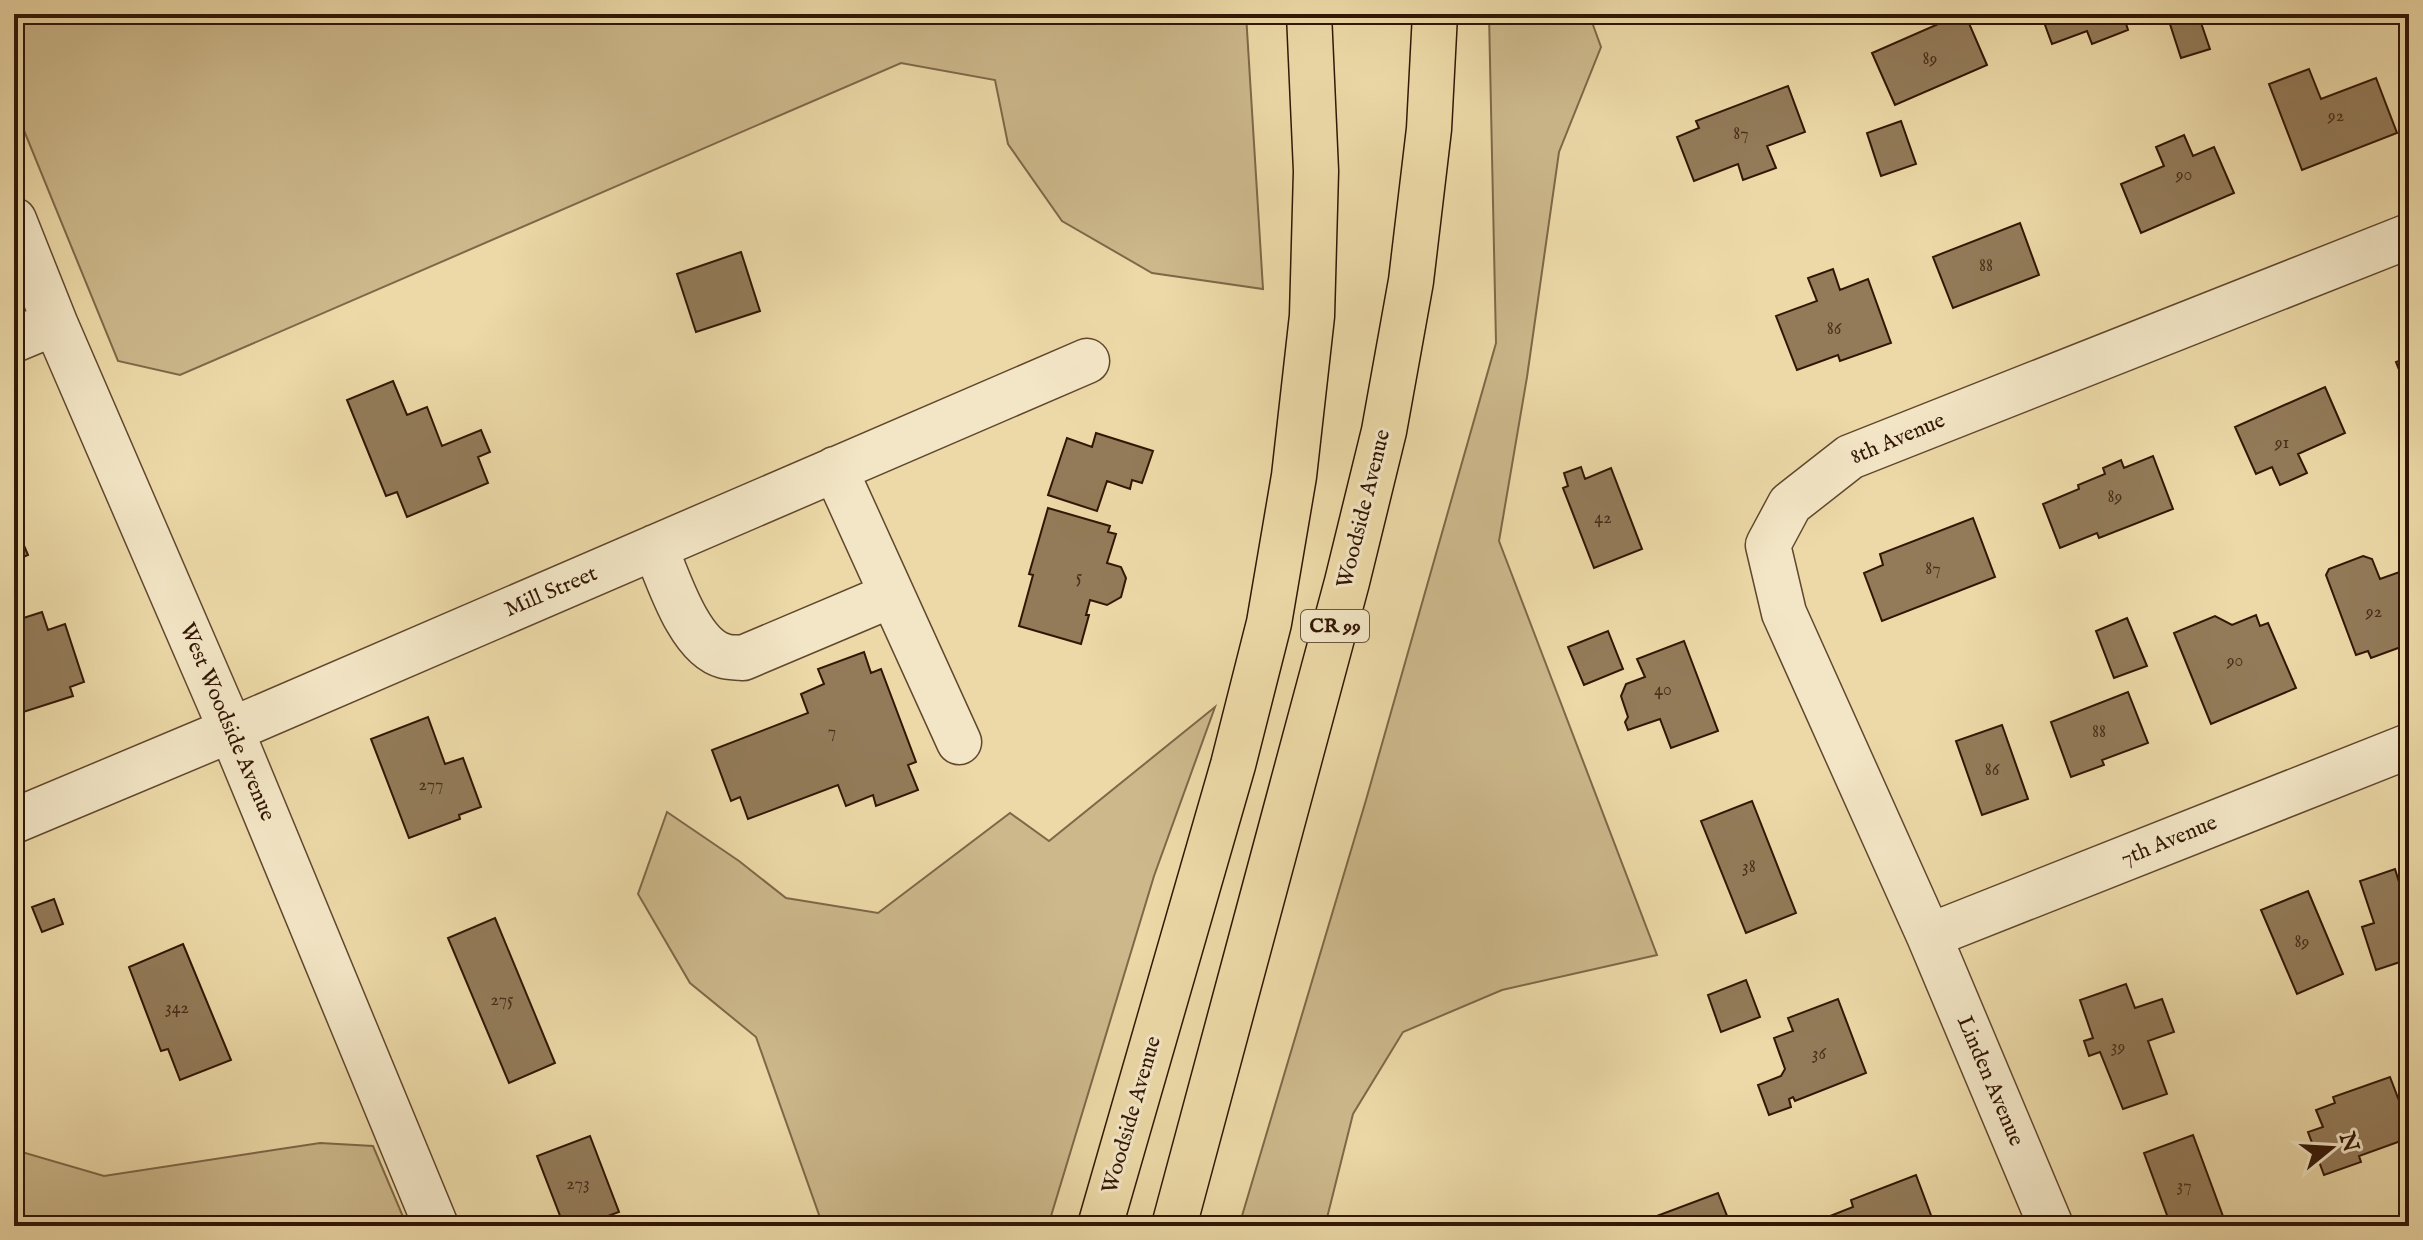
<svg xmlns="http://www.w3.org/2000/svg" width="2423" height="1240" viewBox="0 0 2423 1240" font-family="'IM FELL English',serif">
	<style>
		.green { fill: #ccb88b; stroke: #7f6748; stroke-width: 2 }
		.building { fill: #937b59; stroke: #321605; stroke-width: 2 }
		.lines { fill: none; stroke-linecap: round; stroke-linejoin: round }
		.minor-casing { stroke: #60472e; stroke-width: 47 }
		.major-casing { stroke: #321605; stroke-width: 47 }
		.minor { stroke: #f3e6c6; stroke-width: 44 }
		.major { stroke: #ecd9a7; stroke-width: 44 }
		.labels { text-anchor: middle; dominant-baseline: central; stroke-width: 6; stroke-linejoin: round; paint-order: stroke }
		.number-label { font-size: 18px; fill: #4a2f1a }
		.shield { fill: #f3e6c6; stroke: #6c543f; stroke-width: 2 }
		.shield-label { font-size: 20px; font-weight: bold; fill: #321605 }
		.street-label { font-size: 22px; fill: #321605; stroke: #f3e6c6 }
	</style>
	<rect width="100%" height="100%" fill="#ecd9a7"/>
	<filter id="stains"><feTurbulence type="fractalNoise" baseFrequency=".0025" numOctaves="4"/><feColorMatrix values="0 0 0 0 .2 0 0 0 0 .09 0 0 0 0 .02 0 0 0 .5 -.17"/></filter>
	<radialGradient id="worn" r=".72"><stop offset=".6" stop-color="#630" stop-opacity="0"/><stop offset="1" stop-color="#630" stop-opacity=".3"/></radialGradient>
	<path class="green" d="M 14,14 L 1246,14 L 1263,289 L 1152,273 L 1062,221 L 1008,144 L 995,80 L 901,63 L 180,375 L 118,361 L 14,106 Z
		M 1489,14 L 1589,14 L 1601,47 L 1559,152 L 1527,377 L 1499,541 L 1657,955 L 1502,990 L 1403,1032 L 1353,1114 L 1325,1226 L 1239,1226 L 1366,800 L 1496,343 Z
		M 1215,707 L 1154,876 L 1048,1226 L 823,1226 L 756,1037 L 690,983 L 638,894 L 667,812 L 739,861 L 786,898 L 878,913 L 1010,813 L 1049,841 Z
		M 320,1143 L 373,1146 L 407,1226 L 14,1226 L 14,1156 L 22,1152 L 104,1176 Z"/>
	<path class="building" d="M 1961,14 L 1965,14 L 1987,65 L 1895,105 L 1872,53 Z
		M 2041,14 L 2123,14 L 2128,30 L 2092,44 L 2087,31 L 2052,44 Z
		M 2198,14 L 2210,49 L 2181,58 L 2167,15 Z
		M 2309,69 L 2321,99 L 2376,78 L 2397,133 L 2302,170 L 2269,84 Z
		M 1788,86 L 1805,132 L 1767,146 L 1776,168 L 1743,180 L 1738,164 L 1694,181 L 1677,137 L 1699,128 L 1696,121 Z
		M 1901,121 L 1916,164 L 1881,176 L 1867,133 Z
		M 2184,135 L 2193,156 L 2214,147 L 2234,193 L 2141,233 L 2121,184 L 2164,166 L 2156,147 Z
		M 2020,223 L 2039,275 L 1953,308 L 1933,257 Z
		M 741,252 L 760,311 L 696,332 L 677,274 Z
		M 1833,269 L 1840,290 L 1868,279 L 1891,343 L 1840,361 L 1838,355 L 1797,370 L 1776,316 L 1817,301 L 1808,278 Z
		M 2409,357 L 2409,395 L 2396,362 Z
		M 393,381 L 407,415 L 427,407 L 442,446 L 481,430 L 490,452 L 478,457 L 488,483 L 407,517 L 397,492 L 386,496 L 347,400 Z
		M 2325,387 L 2345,433 L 2298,454 L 2307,473 L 2280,485 L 2272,467 L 2256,474 L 2235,427 Z
		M 1096,433 L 1153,451 L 1142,483 L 1132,480 L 1130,489 L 1107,481 L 1097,511 L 1048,495 L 1067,438 L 1092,447 Z
		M 2153,456 L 2173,509 L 2099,538 L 2097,533 L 2060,548 L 2043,504 L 2079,489 L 2078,485 L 2105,474 L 2103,468 L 2121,460 L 2124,468 Z
		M 1581,467 L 1585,479 L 1611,468 L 1642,549 L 1594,568 L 1563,488 L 1568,486 L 1564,473 Z
		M 1048,508 L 1110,526 L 1108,532 L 1116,534 L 1107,563 L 1121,567 L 1126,578 L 1121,597 L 1107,605 L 1090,600 L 1086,615 L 1089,615 L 1081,644 L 1019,626 L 1033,575 L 1029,574 Z
		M 1973,518 L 1995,577 L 1882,621 L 1864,573 L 1883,565 L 1880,554 Z
		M 14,522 L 28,555 L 14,561 Z
		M 2363,556 L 2372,559 L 2380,579 L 2408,569 L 2409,572 L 2409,644 L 2371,658 L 2368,651 L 2356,655 L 2326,575 L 2329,569 Z
		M 42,612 L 48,630 L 65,624 L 84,682 L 70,687 L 73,696 L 14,715 L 14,621 Z
		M 2256,615 L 2260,626 L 2268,623 L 2296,688 L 2211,724 L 2174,633 L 2215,616 L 2232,625 Z
		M 2127,618 L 2147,666 L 2114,678 L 2096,631 Z
		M 1608,631 L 1623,669 L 1584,685 L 1568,647 Z
		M 1684,641 L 1718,731 L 1671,748 L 1660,719 L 1628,730 L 1625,722 L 1628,717 L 1621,696 L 1626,684 L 1645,677 L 1637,659 Z
		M 864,652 L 871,673 L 881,669 L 916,762 L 908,765 L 918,790 L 876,806 L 873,795 L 846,806 L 838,785 L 748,819 L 740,797 L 731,801 L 712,750 L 808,713 L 801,694 L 824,684 L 818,669 Z
		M 2128,692 L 2148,743 L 2102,760 L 2104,765 L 2071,777 L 2051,722 Z
		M 428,717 L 445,764 L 463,758 L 481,807 L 459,815 L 460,819 L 409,838 L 371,739 Z
		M 2002,725 L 2028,799 L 1982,815 L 1956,741 Z
		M 1752,801 L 1796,913 L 1746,933 L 1701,821 Z
		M 2395,869 L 2399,882 L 2409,878 L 2409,941 L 2405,942 L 2409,959 L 2376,970 L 2362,927 L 2374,923 L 2360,881 Z
		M 2308,891 L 2343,974 L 2297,994 L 2261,910 Z
		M 54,899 L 63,924 L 42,932 L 32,907 Z
		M 495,918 L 555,1063 L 509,1083 L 448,938 Z
		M 183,944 L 231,1060 L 180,1080 L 168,1049 L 161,1051 L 129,967 Z
		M 1746,980 L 1760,1017 L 1721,1032 L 1708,995 Z
		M 2126,984 L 2135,1008 L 2162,999 L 2174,1032 L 2148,1041 L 2167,1094 L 2123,1109 L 2100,1052 L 2089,1056 L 2084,1041 L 2093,1038 L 2080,1000 Z
		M 1838,999 L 1866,1073 L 1795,1101 L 1793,1097 L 1789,1099 L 1791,1107 L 1769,1115 L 1758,1085 L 1781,1076 L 1785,1069 L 1774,1038 L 1793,1031 L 1788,1018 Z
		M 2390,1077 L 2403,1111 L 2409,1109 L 2409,1138 L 2359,1156 L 2361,1162 L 2324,1175 L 2308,1132 L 2323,1127 L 2316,1110 L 2335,1103 L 2333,1097 Z
		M 2193,1135 L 2224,1219 L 2205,1226 L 2171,1226 L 2144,1153 Z
		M 590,1136 L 619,1212 L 581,1226 L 564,1226 L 537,1156 Z
		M 1916,1175 L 1935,1226 L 1824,1226 L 1830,1216 L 1853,1207 L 1851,1200 Z
		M 1718,1193 L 1731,1226 L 1649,1226 L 1646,1220 Z"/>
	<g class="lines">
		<g class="minor-casing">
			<path id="minor" d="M 14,220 L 55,323 L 231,730 L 436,1226
				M 14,340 L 55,323
				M 835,469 L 959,742
				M 655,547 C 668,578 689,647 724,656 C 730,658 737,657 743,658 L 892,595
				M 14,821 L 231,730 L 1087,361
				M 1929,936 L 2409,746
				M 2051,1226 L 1929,936 L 1784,613 L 1768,545 L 1790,504 L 1850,457 L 2409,236"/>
		</g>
		<g class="major-casing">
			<path id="major" d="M 1100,1226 L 1233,765 L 1269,623 L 1294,476 L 1312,316 L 1316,171 L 1309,14
				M 1174,1226 L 1347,582 L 1384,431 L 1411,281 L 1429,129 L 1435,14"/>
		</g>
		<use href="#minor" class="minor"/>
		<use href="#major" class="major"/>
	</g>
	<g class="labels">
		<g class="number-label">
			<text x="1930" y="59">89</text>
			<text x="2336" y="116">92</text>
			<text x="1741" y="134">87</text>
			<text x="2184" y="175">90</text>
			<text x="1986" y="266">88</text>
			<text x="1834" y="329">86</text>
			<text x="2282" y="443">91</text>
			<text x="2115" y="497">89</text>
			<text x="1603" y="518">42</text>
			<text x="1933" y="569">87</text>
			<text x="1079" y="577">5</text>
			<text x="2374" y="612">92</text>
			<text x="2235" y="661">90</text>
			<text x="1663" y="690">40</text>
			<text x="832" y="732">7</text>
			<text x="2099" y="732">88</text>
			<text x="1992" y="770">86</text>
			<text x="431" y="785">277</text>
			<text x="1749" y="867">38</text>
			<text x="2302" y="942">89</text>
			<text x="502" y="1000">275</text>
			<text x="177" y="1008">342</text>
			<text x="2118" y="1047">39</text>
			<text x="1819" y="1054">36</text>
			<text x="578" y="1184">273</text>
			<text x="2184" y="1186">37</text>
		</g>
		<rect class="shield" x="1301" y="610" width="68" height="32" rx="6"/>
		<g class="shield-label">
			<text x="1335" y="626">CR 99</text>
		</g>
		<g class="street-label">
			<text transform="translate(1898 439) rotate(-23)">8th Avenue</text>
			<text transform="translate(1364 509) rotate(-76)">Woodside Avenue</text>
			<text transform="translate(551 592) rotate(-23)">Mill Street</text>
			<text transform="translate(227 722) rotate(67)">West Woodside Avenue</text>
			<text transform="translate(2169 841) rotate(-22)">7th Avenue</text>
			<text transform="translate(1990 1081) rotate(67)">Linden Avenue</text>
			<text transform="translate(1132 1115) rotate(-74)">Woodside Avenue</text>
		</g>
	</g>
	<rect width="2423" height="1240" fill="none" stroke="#ecd9a7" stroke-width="48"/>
	<rect x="16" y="16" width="2391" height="1208" fill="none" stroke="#321605" stroke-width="4"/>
	<rect x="24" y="24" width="2375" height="1192" fill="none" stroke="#321605" stroke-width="2"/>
	<g transform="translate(2331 1148) rotate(72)" stroke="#f3e6c6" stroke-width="6" paint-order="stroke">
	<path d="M0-6L14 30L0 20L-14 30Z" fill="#321605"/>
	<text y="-12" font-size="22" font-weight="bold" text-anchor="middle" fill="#321605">N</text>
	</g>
	<rect width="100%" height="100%" filter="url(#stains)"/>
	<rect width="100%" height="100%" fill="url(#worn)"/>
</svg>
